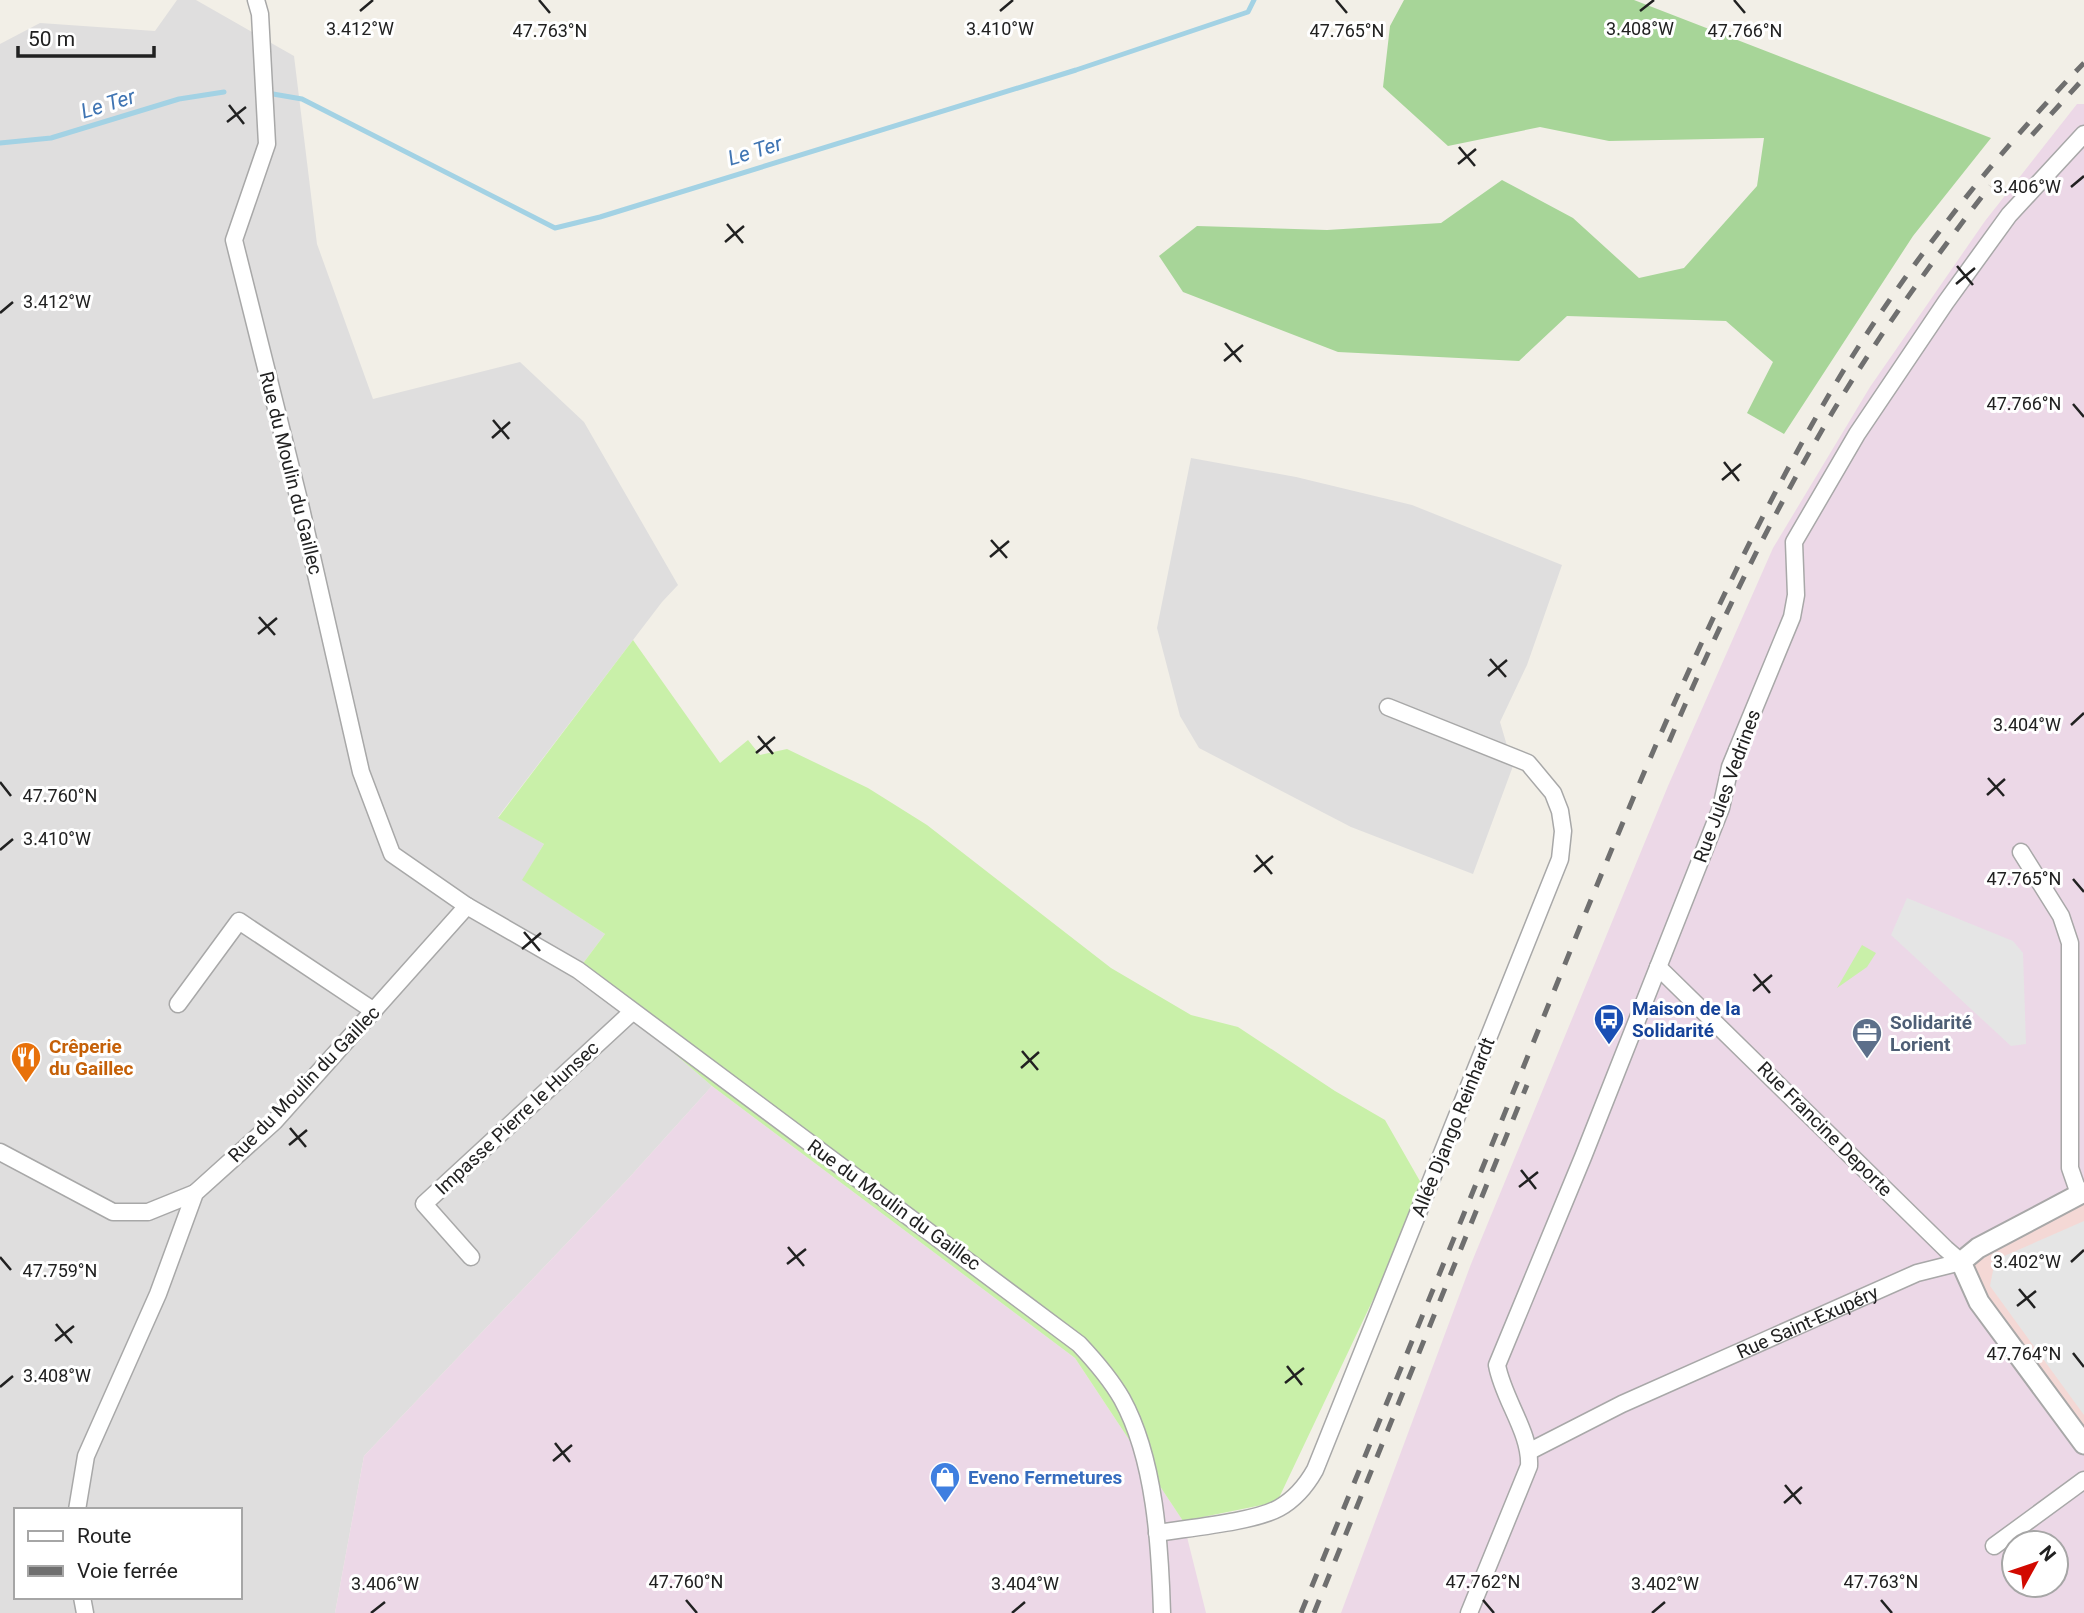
<svg xmlns="http://www.w3.org/2000/svg" width="2084" height="1613" viewBox="0 0 2084 1613" font-family="Roboto,sans-serif">
	<style>
		.residential { fill: #dfdede; fill-rule: evenodd }
		.commercial { fill: #f4d8d5 }
		.industrial { fill: #ecd8e7; fill-rule: evenodd }
		.grass { fill: #c9f0a9 }
		.forest { fill: #a7d598 }
		.parking { fill: #e5e5e5 }
		.lines { fill: none; stroke-linecap: round; stroke-linejoin: round }
		.stream { stroke: #a3d2e4; stroke-width: 5 }
		.minor-casing { stroke: #a8a8a8; stroke-width: 19 }
		.tertiary-casing { stroke: #a8a8a8; stroke-width: 23 }
		.minor { stroke: #fff; stroke-width: 16 }
		.tertiary { stroke: #fff; stroke-width: 19 }
		.rail { stroke: #6f6f6f; stroke-width: 5; stroke-dasharray: 14 14; stroke-linecap: butt }
		.ticks { fill: none; stroke: #212121; stroke-width: 2.5 }
		.labels { text-anchor: middle; dominant-baseline: central; stroke-width: 6; stroke-linejoin: round; paint-order: stroke }
		.street-label { font-size: 19px; fill: #212121; stroke: #fff }
		.transit-label { font-size: 19px; font-weight: bold; fill: #164399; stroke: #fff; text-anchor: start }
		.service-label { font-size: 19px; font-weight: bold; fill: #4e5e75; stroke: #fff; text-anchor: start }
		.food-label { font-size: 19px; font-weight: bold; fill: #c56008; stroke: #fff; text-anchor: start }
		.shop-label { font-size: 19px; font-weight: bold; fill: #366cbe; stroke: #fff; text-anchor: start }
		.water-label { font-size: 21px; font-style: italic; fill: #4075b3; stroke: #fff }
		.ticks-label { font-size: 18px; text-anchor: middle; fill: #212121; stroke: #fff; stroke-width: 6; stroke-linejoin: round; paint-order: stroke }
	</style>
	<rect width="100%" height="100%" fill="#f2efe7"/>
	<path class="residential" d="M 177,0 L 196,0 L 294,56 L 317,244 L 373,399 L 520,362 L 584,422 L 678,585 L 662,602 L 498,817 L 544,844 L 523,880 L 605,934 L 578,970 L 712,1086 L 628,1179 L 364,1456 L 335,1613 L 0,1613 L 0,44 L 40,23 L 155,31 ZM 16,1510 L 240,1510 L 240,1597 L 16,1597 Z
		M 1191,458 L 1296,477 L 1412,505 L 1562,565 L 1527,665 L 1500,722 L 1513,766 L 1473,874 L 1351,827 L 1199,748 L 1180,716 L 1157,628 Z"/>
	<path class="commercial" d="M 2084,1192 L 2084,1444 L 1961,1262 Z"/>
	<path class="industrial" d="M 2077,104 L 2084,104 L 2084,1192 L 1961,1262 L 2084,1444 L 2084,1613 L 1341,1613 L 1471,1264 L 1668,786 L 1773,548 L 1870,387 L 1985,221 ZM 2014,1543 L 2056,1543 L 2056,1585 L 2014,1585 Z
		M 712,1086 L 1075,1358 L 1183,1521 L 1206,1613 L 335,1613 L 364,1456 L 628,1179 Z"/>
	<path class="grass" d="M 633,640 L 720,763 L 748,740 L 760,755 L 787,749 L 868,788 L 927,825 L 1111,968 L 1191,1015 L 1238,1027 L 1335,1091 L 1385,1120 L 1425,1190 L 1277,1502 L 1183,1521 L 1075,1358 L 712,1086 L 578,970 L 605,934 L 522,880 L 544,844 L 498,818 Z
		M 1862,945 L 1876,953 L 1867,967 L 1837,988 Z"/>
	<path class="forest" d="M 1404,0 L 1634,0 L 1991,138 L 1913,236 L 1784,434 L 1747,413 L 1773,362 L 1726,321 L 1567,316 L 1519,361 L 1338,352 L 1183,292 L 1159,256 L 1197,226 L 1327,230 L 1441,223 L 1502,180 L 1573,218 L 1639,278 L 1684,268 L 1757,186 L 1764,138 L 1609,141 L 1540,127 L 1448,146 L 1383,87 L 1390,26 Z"/>
	<path class="parking" d="M 1907,898 L 2013,941 L 2023,953 L 2026,1044 L 2011,1046 L 1891,935 Z
		M 2084,1221 L 2084,1415 L 1990,1286 L 1995,1260 Z"/>
	<g class="lines">
		<path class="stream" d="M 273,94 L 302,99 L 555,228 L 600,217 L 1076,70 L 1248,12 L 1254,0
			M 0,143 L 51,138 L 179,99 L 224,92"/>
		<g class="minor-casing">
			<g id="minor">
				<path d="M 256,0 L 260,14 L 267,144 L 234,240 L 300,504 L 361,772 L 392,854 L 467,906 L 578,970 L 1079,1344 C 1095,1361 1110,1378 1122,1399 C 1155,1459 1160,1545 1162,1613"/>
				<path d="M 2021,852 L 2061,916 L 2070,943 L 2070,1168 L 2079,1194"/>
				<path d="M 1658,967 L 1946,1249 L 1961,1262"/>
				<path d="M 178,1004 L 239,921 L 374,1011"/>
				<path d="M 0,1152 L 113,1212 L 148,1212 L 195,1193"/>
				<path d="M 471,1257 L 424,1204 L 632,1012"/>
				<path id="s1" d="M 1530,1451 L 1622,1404 L 1917,1273 L 1961,1262"/>
				<path d="M 77,1510 L 86,1456 L 158,1294 L 195,1193 L 275,1121 L 467,906"/>
				<path d="M 1157,1533 C 1187,1528 1254,1522 1279,1508 C 1295,1499 1306,1486 1315,1470 L 1560,859 L 1563,831 L 1560,811 L 1553,793 L 1528,763 L 1388,707"/>
				<path d="M 1994,1546 L 2084,1480"/>
				<path d="M 82,1597 L 85,1613"/>
				<path d="M 1469,1613 L 1529,1466 C 1531,1433 1503,1399 1497,1365 L 1583,1157 L 1721,808 L 1730,767 L 1792,617 L 1796,595 L 1794,542 L 1857,434 L 1946,302 L 2009,215 L 2084,134"/>
			</g>
		</g>
		<g class="tertiary-casing">
			<path id="tertiary" d="M 2084,1192 L 1978,1248 L 1961,1262 L 1979,1302 L 2084,1444"/>
		</g>
		<use href="#minor" class="minor"/>
		<use href="#tertiary" class="tertiary"/>
		<path class="rail" d="M 2032,135 L 2084,78
			M 1669,742 C 1717,629 1770,518 1832,413 C 1879,334 1934,259 1990,186
			M 1301,1613 C 1383,1412 1465,1212 1546,1011 C 1628,807 1711,603 1819,412 C 1888,290 1987,163 2084,63
			M 1314,1613 L 1527,1085"/>
	</g>
	<path class="ticks" d="M 539,0 L 550,13M 1336,0 L 1347,13M 1734,0 L 1745,13M 360,11 L 373,0M 1000,11 L 1013,0M 1640,11 L 1654,0M 229,105 L 244,124M 227,122 L 246,107M 1459,147 L 1475,166M 1458,164 L 1476,149M 2071,187 L 2084,176M 727,224 L 743,243M 725,242 L 744,226M 1957,266 L 1973,285M 1956,284 L 1975,268M 0,313 L 13,302M 1225,343 L 1241,362M 1224,361 L 1243,345M 2073,404 L 2084,417M 493,420 L 509,439M 492,438 L 510,422M 1724,462 L 1739,481M 1722,480 L 1741,464M 991,540 L 1007,558M 990,557 L 1009,541M 259,617 L 275,635M 258,634 L 277,618M 1490,659 L 1506,677M 1488,676 L 1507,660M 2071,725 L 2084,713M 758,736 L 773,754M 756,753 L 775,737M 1988,778 L 2004,796M 0,782 L 11,796M 1987,795 L 2005,779M 0,850 L 13,839M 1256,855 L 1272,874M 1254,872 L 1273,856M 2073,879 L 2084,892M 524,932 L 540,951M 522,949 L 541,933M 1754,974 L 1770,993M 1753,991 L 1772,975M 1022,1051 L 1038,1070M 1021,1068 L 1039,1052M 290,1128 L 306,1147M 289,1145 L 307,1130M 1521,1170 L 1536,1189M 1519,1187 L 1538,1172M 788,1247 L 804,1266M 0,1257 L 11,1270M 2071,1262 L 2084,1250M 787,1264 L 806,1249M 2019,1289 L 2035,1308M 2017,1306 L 2036,1291M 56,1324 L 72,1343M 55,1341 L 74,1326M 2073,1353 L 2084,1367M 1287,1366 L 1302,1385M 1285,1383 L 1304,1368M 0,1387 L 13,1376M 555,1443 L 570,1462M 553,1461 L 572,1445M 1785,1485 L 1801,1504M 1784,1503 L 1802,1487M 686,1600 L 697,1613M 1483,1600 L 1494,1613M 1881,1600 L 1892,1613M 371,1613 L 385,1602M 1012,1613 L 1025,1602M 1652,1613 L 1665,1602"/>
	<defs>
		<g id="bus-pin" transform="scale(1.575)"><path d="M0 17L-7.5 6A9.5 9.5 0 1 1 7.5 6Z" fill="#1a4fb4" stroke="#fff"/><path d="M-5-6H5V4H4V6H2V4H-2V6H-4V4H-5ZM-3.5-4V0h7V-4ZM-3.5 1.2v1.5H-2V1.2ZM2 1.2v1.5H3.5V1.2Z" fill="#fff"/></g>
		<g id="office-pin" transform="scale(1.575)"><path d="M0 17L-7.5 6A9.5 9.5 0 1 1 7.5 6Z" fill="#5c6f8a" stroke="#fff"/><path d="M-6-3h4V-5.5h4V-3h4V5H-6ZM-1-4.5V-3h2v-1.5ZM-6 0V1H6V0Z" fill="#fff"/></g>
		<g id="restaurant-pin" transform="scale(1.575)"><path d="M0 17L-7.5 6A9.5 9.5 0 1 1 7.5 6Z" fill="#e8710a" stroke="#fff"/><path d="M-5-6h1v4h1v-4h1v4h1v-4h1v5L-1.5 .5V6h-2V.5L-5-1ZM5-6V6H3V1.5H1.5Q1.5-4 5-6Z" fill="#fff"/></g>
		<g id="shop-pin" transform="scale(1.575)"><path d="M0 17L-7.5 6A9.5 9.5 0 1 1 7.5 6Z" fill="#3f7fe0" stroke="#fff"/><path d="M-5-2.5h2.3a2.7 3.5 0 0 1 5.4 0H5L5.5 6h-11ZM-1.5-2.5h3a1.5 2.3 0 0 0-3 0Z" fill="#fff"/></g>
	</defs>
	<g fill-rule="evenodd">
		<use href="#bus-pin" x="1609" y="1019"/>
		<use href="#office-pin" x="1867" y="1033"/>
		<use href="#restaurant-pin" x="26" y="1057"/>
		<use href="#shop-pin" x="945" y="1477"/>
	</g>
	<g class="labels">
		<g class="street-label">
			<text transform="translate(291 473) rotate(76)">Rue du Moulin du Gaillec</text>
			<text transform="translate(1727 786) rotate(-70)">Rue Jules Vedrines</text>
			<text transform="translate(304 1084) rotate(-46)">Rue du Moulin du Gaillec</text>
			<text transform="translate(517 1118) rotate(-43)">Impasse Pierre le Hunsec</text>
			<text transform="translate(1453 1127) rotate(-68)">Allée Django Reinhardt</text>
			<text transform="translate(1825 1129) rotate(45)">Rue Francine Deporte</text>
			<text transform="translate(894 1205) rotate(36)">Rue du Moulin du Gaillec</text>
			<text stroke="none"><textPath href="#s1" startOffset="306">Rue Saint-Exupéry</textPath></text>
		</g>
		<g class="transit-label">
			<text x="1632" y="1008">Maison de la<tspan x="1632" dy="22">Solidarité</tspan></text>
		</g>
		<g class="service-label">
			<text x="1890" y="1022">Solidarité<tspan x="1890" dy="22">Lorient</tspan></text>
		</g>
		<g class="food-label">
			<text x="49" y="1046">Crêperie<tspan x="49" dy="22">du Gaillec</tspan></text>
		</g>
		<g class="shop-label">
			<text x="968" y="1477">Eveno Fermetures</text>
		</g>
		<g class="water-label">
			<text transform="translate(108 104) rotate(-17)">Le Ter</text>
			<text transform="translate(755 151) rotate(-17)">Le Ter</text>
		</g>
	</g>
	<g class="ticks-label">
		<text x="360" y="35">3.412°W</text>
		<text x="1000" y="35">3.410°W</text>
		<text x="1640" y="35">3.408°W</text>
		<text x="550" y="37">47.763°N</text>
		<text x="1347" y="37">47.765°N</text>
		<text x="1745" y="37">47.766°N</text>
		<text x="2027" y="193">3.406°W</text>
		<text x="57" y="308">3.412°W</text>
		<text x="2024" y="410">47.766°N</text>
		<text x="2027" y="731">3.404°W</text>
		<text x="60" y="802">47.760°N</text>
		<text x="57" y="845">3.410°W</text>
		<text x="2024" y="885">47.765°N</text>
		<text x="2027" y="1268">3.402°W</text>
		<text x="60" y="1277">47.759°N</text>
		<text x="2024" y="1360">47.764°N</text>
		<text x="57" y="1382">3.408°W</text>
		<text x="686" y="1588">47.760°N</text>
		<text x="1483" y="1588">47.762°N</text>
		<text x="1881" y="1588">47.763°N</text>
		<text x="385" y="1590">3.406°W</text>
		<text x="1025" y="1590">3.404°W</text>
		<text x="1665" y="1590">3.402°W</text>
	</g>
	<rect x="14" y="1508" width="228" height="91" fill="#ffffff" stroke="#a6a6a6" stroke-width="2"/>
	<rect x="28" y="1531" width="35" height="10" fill="#ffffff" stroke="#a6a6a6" stroke-width="2"/>
	<text x="77" y="1543" font-size="21" fill="#212121">Route</text>
	<rect x="28" y="1566" width="35" height="10" fill="#6f6f6f" stroke="#a6a6a6" stroke-width="2"/>
	<text x="77" y="1578" font-size="21" fill="#212121">Voie ferrée</text>
	<g transform="translate(2035 1564) rotate(50)"><circle r="33" fill="#ffffff" stroke="#a6a6a6" stroke-width="2"/>
	<path d="M0-5L12 26L0 18L-12 26Z" fill="#d20900"/>
	<text y="-10" font-size="19" font-weight="bold" text-anchor="middle" fill="#212121">N</text>
	</g>
	<path d="M18 46v10h136v-10" fill="none" stroke="#212121" stroke-width="3.5"/>
	<text x="28" y="46" font-size="21" fill="#212121" stroke="#ffffff" stroke-width="5" paint-order="stroke">50 m</text>
</svg>
